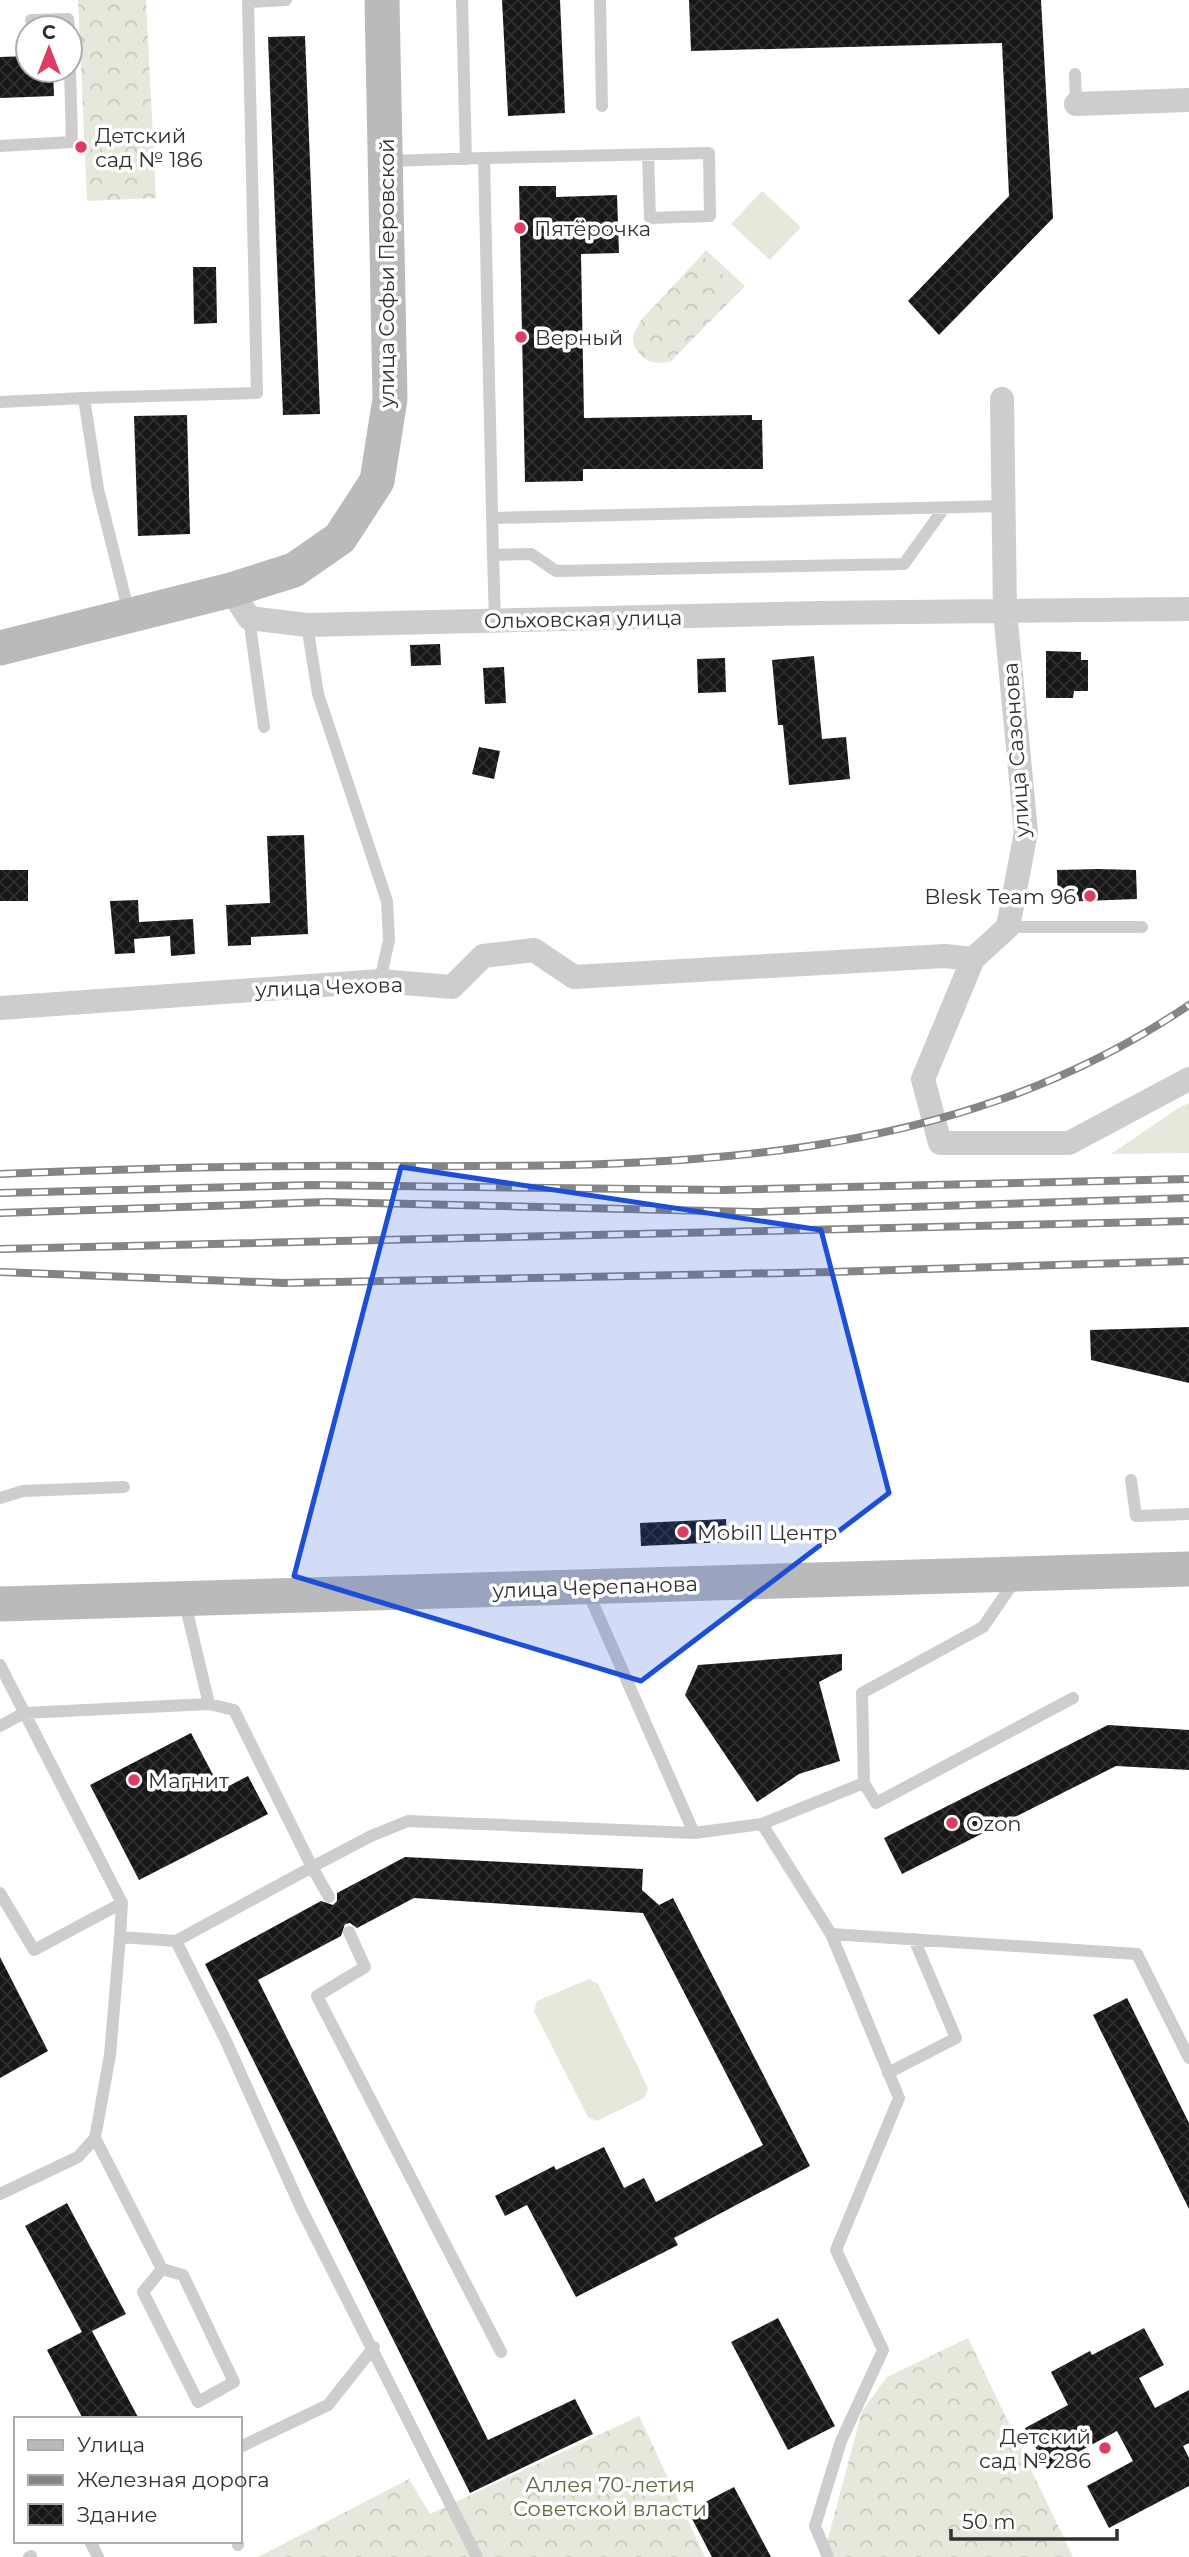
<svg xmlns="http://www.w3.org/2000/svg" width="1189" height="2557" viewBox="0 0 1189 2557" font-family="Montserrat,sans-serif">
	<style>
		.grass { fill: #e5e9dc }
		.forest { fill: url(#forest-crowns) }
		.building { fill: url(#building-cross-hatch) }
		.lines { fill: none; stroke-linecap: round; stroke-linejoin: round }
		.lane { stroke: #cdcdcd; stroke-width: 12 }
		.street { stroke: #cdcdcd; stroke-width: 24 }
		.secondary { stroke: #bababa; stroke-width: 35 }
		.rail-casing { stroke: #858585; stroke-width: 8 }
		.rail { stroke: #fff; stroke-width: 5; stroke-dasharray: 16; stroke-linecap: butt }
		.marked { fill: #1d4ed8; fill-opacity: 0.2; stroke: #1d4ed8; stroke-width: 5; stroke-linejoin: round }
		.poi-dot { fill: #dd3d63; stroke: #fff; stroke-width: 2.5 }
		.labels { text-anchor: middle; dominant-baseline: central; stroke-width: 7; stroke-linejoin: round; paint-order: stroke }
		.poi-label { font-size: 21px; fill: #303030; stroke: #fff; text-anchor: start }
		.street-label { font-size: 21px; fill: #303030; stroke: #fff }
		.park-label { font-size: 21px; fill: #5a6a3f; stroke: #fff }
	</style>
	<defs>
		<pattern id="forest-crowns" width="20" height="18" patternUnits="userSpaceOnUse" patternTransform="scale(1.75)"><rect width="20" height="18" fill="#e5e9dc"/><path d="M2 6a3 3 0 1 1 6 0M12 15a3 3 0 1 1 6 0" fill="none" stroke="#c5c8bd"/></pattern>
		<pattern id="building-cross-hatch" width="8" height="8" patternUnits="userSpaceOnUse" patternTransform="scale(1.75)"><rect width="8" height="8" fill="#171717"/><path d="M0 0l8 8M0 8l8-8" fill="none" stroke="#303030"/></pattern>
	</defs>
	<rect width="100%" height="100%" fill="#fff"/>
	<path class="grass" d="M 762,191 L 801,227 L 770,260 L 731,224 Z
		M 706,250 L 745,286 L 740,291 L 702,255 Z
		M 1189,1103 L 1189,1153 L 1111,1154 L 1177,1109 Z
		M 589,1979 L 598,1984 L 648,2088 L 644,2098 L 597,2121 L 588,2117 L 534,2011 L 537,2001 Z"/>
	<path class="forest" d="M 78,0 L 146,0 L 156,198 L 87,201 Z
		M 702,255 L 740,291 L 671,361 C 654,366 642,361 634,345 L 633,336 L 641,320 Z
		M 968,2338 L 1073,2557 L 823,2557 L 862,2411 L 887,2377 Z
		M 639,2416 L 705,2557 L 258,2557 L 409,2479 L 430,2514 Z"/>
	<path class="building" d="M 502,0 L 560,0 L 565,113 L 508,116 Z
		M 689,0 L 1041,0 L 1053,218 L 939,335 L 908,301 L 1009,196 L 1002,43 L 691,51 Z
		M 305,36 L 320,414 L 283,415 L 268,37 Z
		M 28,56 L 28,70 L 53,70 L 54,96 L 0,98 L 0,57 Z
		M 519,186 L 556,186 L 556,197 L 617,195 L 619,253 L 581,254 L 584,418 L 752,415 L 752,420 L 762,420 L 763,469 L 583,469 L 583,481 L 525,482 Z
		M 193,267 L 216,267 L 217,323 L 194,324 Z
		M 187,415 L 190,534 L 138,536 L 134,416 Z
		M 440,644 L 441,665 L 411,666 L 410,645 Z
		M 1046,651 L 1081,652 L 1081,660 L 1088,660 L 1088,691 L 1074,691 L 1073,698 L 1046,698 Z
		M 814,656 L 822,739 L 846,737 L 850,779 L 789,785 L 783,725 L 778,725 L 772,660 Z
		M 725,658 L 726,692 L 698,693 L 697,659 Z
		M 504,667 L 506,703 L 485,704 L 483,668 Z
		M 479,747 L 500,751 L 494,779 L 472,774 Z
		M 304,835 L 308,934 L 251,937 L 251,945 L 228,946 L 226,905 L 270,903 L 267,836 Z
		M 1098,869 L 1136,870 L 1137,899 L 1058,902 L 1057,870 Z
		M 0,870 L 28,870 L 28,901 L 0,901 Z
		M 138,900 L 139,922 L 193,919 L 195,954 L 171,956 L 170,936 L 134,939 L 135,953 L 115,954 L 110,901 Z
		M 1189,1327 L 1189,1383 L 1091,1360 L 1090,1330 Z
		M 726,1519 L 727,1542 L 641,1546 L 640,1523 Z
		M 842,1654 L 842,1670 L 819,1682 L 840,1761 L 799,1774 L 757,1802 L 685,1695 L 698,1665 Z
		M 1108,1725 L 1189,1730 L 1189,1770 L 1116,1766 L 902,1874 L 884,1838 Z
		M 191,1733 L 221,1790 L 248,1776 L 268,1814 L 139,1880 L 90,1785 Z
		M 405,1857 L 643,1869 L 642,1890 L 659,1905 L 673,1898 L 810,2166 L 674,2238 L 678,2245 L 576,2297 L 527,2205 L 505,2216 L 495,2196 L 554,2166 L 556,2170 L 604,2147 L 624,2188 L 644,2178 L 656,2202 L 763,2145 L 643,1913 L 414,1898 L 357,1928 L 350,1923 L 345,1924 L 341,1936 L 258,1980 L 488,2440 L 575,2399 L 593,2434 L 470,2493 L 205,1964 L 321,1901 L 333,1905 L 337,1901 L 337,1893 Z
		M 0,1957 L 48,2051 L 0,2078 Z
		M 1127,1998 L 1189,2123 L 1189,2209 L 1093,2015 Z
		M 67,2203 L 126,2314 L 92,2331 L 139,2419 L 83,2419 L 47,2350 L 82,2332 L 25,2226 Z
		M 778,2318 L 835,2426 L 788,2450 L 731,2342 Z
		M 1144,2328 L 1164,2365 L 1139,2378 L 1155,2408 L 1189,2390 L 1189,2443 L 1183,2446 L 1189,2458 L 1189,2486 L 1109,2528 L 1087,2486 L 1133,2461 L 1117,2431 L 1047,2469 L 1025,2428 L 1068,2405 L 1051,2372 L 1090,2351 L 1092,2355 Z
		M 734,2487 L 771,2557 L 712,2557 L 688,2511 Z"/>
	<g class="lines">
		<path class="lane" d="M 462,0 L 466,159
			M 600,0 L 602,106
			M 31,20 L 68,19 L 69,28
			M 1075,74 L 1076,104
			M 0,146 L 72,142 L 70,70
			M 484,158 L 709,153 L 710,216 L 650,218 L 648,155
			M 387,161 L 484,158 L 493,555 L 531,554 L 556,571 L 904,564 L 944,508
			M 84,398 L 257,393 L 248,2 L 286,0
			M 0,402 L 84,398 L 98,489 L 129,613
			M 492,518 L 1003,506
			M 493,555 L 495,621
			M 249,618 L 264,727
			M 307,625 L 318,694 L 387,901 L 389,940 L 380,981
			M 1008,927 L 1142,927
			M 1131,1480 L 1136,1516 L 1189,1514
			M 0,1498 L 23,1491 L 124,1487
			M 1016,1579 L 983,1627 L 862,1693 L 864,1783 L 876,1803 L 1073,1698
			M 587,1590 L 694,1833
			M 0,1665 L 122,1903 L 120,1937 L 176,1941 L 226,2041 L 301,2208 L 477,2557
			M 0,1726 L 24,1713 L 209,1704 L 184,1599
			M 762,1824 L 831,1934 L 1137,1954 L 1189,2058
			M 0,1893 L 34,1950 L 122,1903
			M 329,1897 L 312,1867 L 371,1836 L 408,1821 L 694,1833 L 762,1824 L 864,1783
			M 349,1932 L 365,1967 L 317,1996 L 501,2352
			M 176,1941 L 312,1867 L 234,1710 L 209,1704
			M 888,2073 L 956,2038 L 914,1939
			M 95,2138 L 162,2269 L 183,2275 L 234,2382 L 198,2402 L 143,2292 L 162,2269
			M 0,2194 L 78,2157 L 95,2138 L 110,2055 L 120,1937
			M 240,2447 L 328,2405 L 374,2347
			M 90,2541 L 98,2557
			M 237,2541 L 238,2545
			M 29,2557 L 31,2556
			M 828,2557 L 815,2526 L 841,2441 L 883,2350 L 836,2250 L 899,2098 L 831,1934"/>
		<path class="street" d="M 1076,104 L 1189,100
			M 1002,399 L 1005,611 L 1026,832 L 1008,927 L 973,959 L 923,1079 L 940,1143 L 1069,1143 L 1189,1079
			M 231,590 L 249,618 L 307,625 L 819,613 L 1189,609
			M 0,1008 L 380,981 L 452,987 L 483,956 L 534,950 L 574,977 L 945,956 L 973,959"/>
		<path class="secondary" d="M 0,648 L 231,590 L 294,570 L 340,538 L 377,481 L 390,399 L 382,0
			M 0,1604 L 1189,1569"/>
		<g class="rail-casing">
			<path id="rail" d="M 0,1174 C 126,1169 253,1165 380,1166 C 662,1167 945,1170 1189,1005
				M 0,1193 L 313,1185 L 722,1190 L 1189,1179
				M 0,1213 L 327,1202 L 754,1212 L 1189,1198
				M 0,1249 L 1189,1221
				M 0,1272 L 284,1283 L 831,1272 L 1189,1261"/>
		</g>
		<use href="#rail" class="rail"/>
	</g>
	<path class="marked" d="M 401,1167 L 821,1230 L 889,1493 L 641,1681 L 294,1576 Z"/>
	<g class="poi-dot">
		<circle cx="81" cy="147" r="7"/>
		<circle cx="520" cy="228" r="7"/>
		<circle cx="521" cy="337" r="7"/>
		<circle cx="1090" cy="896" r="7"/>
		<circle cx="683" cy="1532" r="7"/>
		<circle cx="134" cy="1780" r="7"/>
		<circle cx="952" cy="1823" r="7"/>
		<circle cx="1105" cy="2448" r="7"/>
	</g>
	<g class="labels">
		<g class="poi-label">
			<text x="95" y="135">Детский<tspan x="95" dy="24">сад № 186</tspan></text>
			<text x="534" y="228">Пятёрочка</text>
			<text x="535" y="337">Верный</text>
			<text x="1076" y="896" text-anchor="end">Blesk Team 96</text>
			<text x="697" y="1532">Mobil1 Центр</text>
			<text x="148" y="1780">Магнит</text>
			<text x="966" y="1823">Ozon</text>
			<text x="1091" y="2436" text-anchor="end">Детский<tspan x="1091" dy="24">сад № 286</tspan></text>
		</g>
		<g class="street-label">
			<text transform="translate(386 273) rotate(-90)">улица Софьи Перовской</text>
			<text transform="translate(583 619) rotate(-1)">Ольховская улица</text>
			<text transform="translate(1016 750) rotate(-94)">улица Сазонова</text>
			<text transform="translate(329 987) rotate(-2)">улица Чехова</text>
			<text transform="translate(595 1587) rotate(-2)">улица Черепанова</text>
		</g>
		<g class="park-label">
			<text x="610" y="2484">Аллея 70-летия<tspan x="610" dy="24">Советской власти</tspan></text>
		</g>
	</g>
	<rect x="14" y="2417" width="228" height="126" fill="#ffffff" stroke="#acacac" stroke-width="2"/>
	<rect x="28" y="2440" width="35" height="10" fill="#bababa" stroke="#acacac" stroke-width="2"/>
	<text x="77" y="2452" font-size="21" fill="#303030">Улица</text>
	<rect x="28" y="2475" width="35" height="10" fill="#858585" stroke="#acacac" stroke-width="2"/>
	<text x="77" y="2487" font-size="21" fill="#303030">Железная дорога</text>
	<rect x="28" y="2504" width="35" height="21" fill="url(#building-cross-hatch)" stroke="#acacac" stroke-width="2"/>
	<text x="77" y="2522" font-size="21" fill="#303030">Здание</text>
	<g transform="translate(49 49)"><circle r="33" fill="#ffffff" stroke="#acacac" stroke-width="2"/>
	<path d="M0-5L12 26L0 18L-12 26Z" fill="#dd3d63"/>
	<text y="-10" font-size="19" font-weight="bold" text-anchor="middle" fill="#303030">С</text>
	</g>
	<path d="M951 2529v10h166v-10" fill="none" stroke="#303030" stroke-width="3.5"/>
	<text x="962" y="2529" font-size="21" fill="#303030" stroke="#ffffff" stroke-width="5" paint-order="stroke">50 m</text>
</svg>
